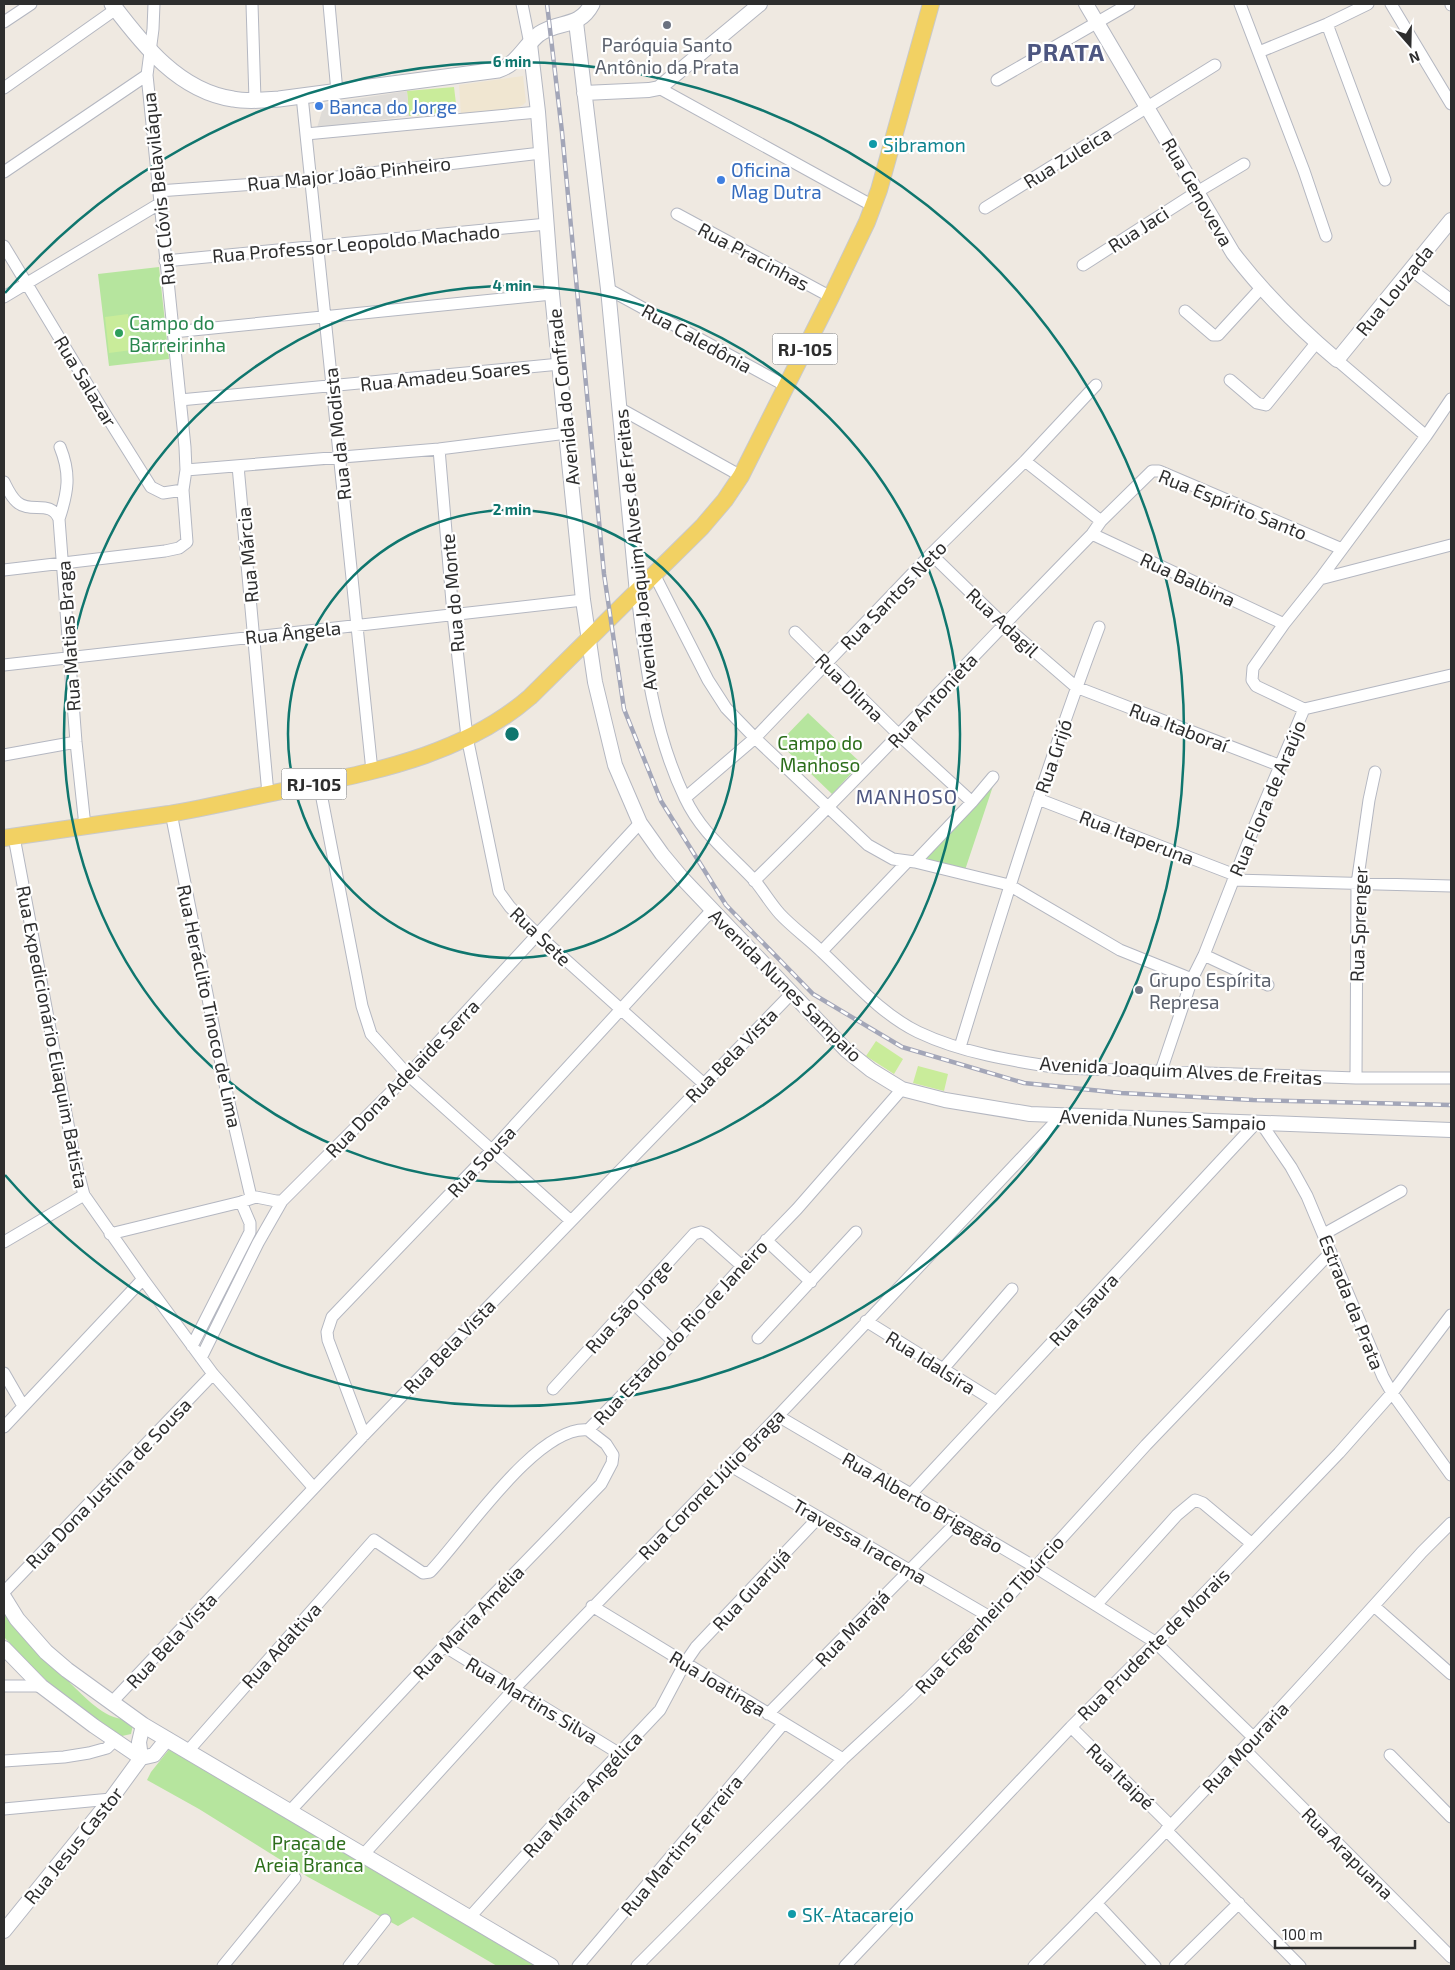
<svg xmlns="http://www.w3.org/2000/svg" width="1455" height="1970" viewBox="0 0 1455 1970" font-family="'Exo 2',sans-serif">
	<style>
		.education { fill: #f0e6d1 }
		.green { fill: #b6e59e }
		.pitch { fill: #c9ec9a }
		.plaza { fill: #dfdcd8 }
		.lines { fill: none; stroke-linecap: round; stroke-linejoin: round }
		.minor-casing { stroke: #b4b7c1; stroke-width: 13 }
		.tertiary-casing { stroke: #b4b7c1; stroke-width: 16 }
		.secondary-casing { stroke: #b4b7c1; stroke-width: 17 }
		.primary-casing { stroke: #c9c9c9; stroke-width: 18 }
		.minor { stroke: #fff; stroke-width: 11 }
		.tertiary { stroke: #fff; stroke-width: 14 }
		.secondary { stroke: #fff; stroke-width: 15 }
		.primary { stroke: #f2d163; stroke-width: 16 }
		.rail-casing { stroke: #a3a6b8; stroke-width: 4.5 }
		.rail { stroke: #fff; stroke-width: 2.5; stroke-dasharray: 8; stroke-linecap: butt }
		.ring { fill: none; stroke: #0f766e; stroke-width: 2.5 }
		.worship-dot { fill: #6b7280; stroke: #fff; stroke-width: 2 }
		.shop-dot { fill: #3f7fe0; stroke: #fff; stroke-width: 2 }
		.culture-dot { fill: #0f9aa8; stroke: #fff; stroke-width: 2 }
		.leisure-dot { fill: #2e9e5b; stroke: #fff; stroke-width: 2 }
		.labels { text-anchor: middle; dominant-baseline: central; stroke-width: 4.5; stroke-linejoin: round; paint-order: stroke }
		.shield { fill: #fff; stroke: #6d6d6d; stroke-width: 1 }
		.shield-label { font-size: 18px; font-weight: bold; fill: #2e2e2e }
		.worship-label { font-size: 19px; fill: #5b616d; stroke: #fff }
		.shop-label { font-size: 19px; fill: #366cbe; stroke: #fff; text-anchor: start }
		.culture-label { font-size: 19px; fill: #0d838f; stroke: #fff; text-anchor: start }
		.street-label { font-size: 19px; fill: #2e2e2e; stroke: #fff }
		.leisure-label { font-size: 19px; fill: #27864d; stroke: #fff; text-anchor: start }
		.park-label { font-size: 19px; fill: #2c6e1b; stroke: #fff }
		.neighbourhood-label { font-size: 20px; letter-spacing: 1px; fill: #4d5680; stroke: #fff }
		.district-label { font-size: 24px; font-weight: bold; letter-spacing: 1px; fill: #4d5680; stroke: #fff }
		.centre { fill: #0f766e; stroke: #fff; stroke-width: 2.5 }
		.ring-label { font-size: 15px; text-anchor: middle; font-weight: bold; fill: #0f766e; stroke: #fff; stroke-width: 4.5; stroke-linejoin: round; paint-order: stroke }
	</style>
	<rect width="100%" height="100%" fill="#efe9e1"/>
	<path class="education" d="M 523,76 L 526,102 L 523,105 L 516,108 L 461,114 L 459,85 Z"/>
	<path class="green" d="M 159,267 L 169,359 L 109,366 L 98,274 Z
		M 808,713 L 861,763 L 832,794 L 779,743 Z
		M 996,777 L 965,870 L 924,858 Z
		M 4,1602 L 68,1677 L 70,1683 C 84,1696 105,1720 126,1719 L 133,1725 L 131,1734 L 122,1736 C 76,1711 39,1675 4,1637 Z
		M 171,1747 L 540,1966 L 497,1966 L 413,1917 L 398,1926 L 308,1877 L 199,1809 L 147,1780 L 151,1772 Z"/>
	<path class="pitch" d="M 454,87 L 457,112 L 409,116 L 407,91 Z
		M 128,314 L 132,350 L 109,353 L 105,317 Z
		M 876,1041 L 903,1059 L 894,1074 L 866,1056 Z
		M 918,1066 L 948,1074 L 944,1091 L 913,1083 Z"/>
	<path class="plaza" d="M 407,91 L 409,116 L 317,128 L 324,104 Z"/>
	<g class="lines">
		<g class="minor-casing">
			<path id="minor" d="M 252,4 L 255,100
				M 329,4 L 337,92
				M 522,4 L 530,44
				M 1240,4 L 1304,171 L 1326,236
				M 1391,4 L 1451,104
				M 1451,4 L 1451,5
				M 4,22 L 31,4
				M 1327,24 L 1385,180
				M 1259,52 L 1327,24 L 1368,4
				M 997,80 L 1129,4
				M 4,88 L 116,9
				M 659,88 L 873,206
				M 302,96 L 372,771
				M 306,134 L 538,112
				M 4,172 L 147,75
				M 158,191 L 311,180 L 541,153
				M 985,208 L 1215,65
				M 677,214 L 831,297
				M 4,246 L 104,412 L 151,487 L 163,493 L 183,490
				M 165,261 L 547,224
				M 1083,265 L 1197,192 L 1244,164
				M 1410,269 L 1451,300
				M 608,289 L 786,386
				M 4,297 L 159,204
				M 1185,311 L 1213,335 L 1218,335 L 1262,287
				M 173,332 L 552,294
				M 1337,360 L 1426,436
				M 1230,380 L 1257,403 L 1266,405 L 1317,342
				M 180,400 L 560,364
				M 619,408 L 741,476
				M 60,447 C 71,474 68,492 59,519 L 76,742 L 85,826
				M 439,449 L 453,614 L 467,737 L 499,892 L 510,907 L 537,934 L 703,1083
				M 1025,461 L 1101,521
				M 238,466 L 268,794
				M 186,470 L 439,449 L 567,433
				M 4,482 C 7,488 11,497 17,502 C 30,514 51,499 59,519
				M 1092,534 L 1284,624
				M 931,554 L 1003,624 L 1076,687 L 1281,766
				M 4,570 L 165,551 L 179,548 L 187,542 L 183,490 L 186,470 L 185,447 L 147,75 L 153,29 L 154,4
				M 655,576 L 708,680 L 726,708 L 755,738 L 868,845 L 893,859 L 915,862 L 1009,885 L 1120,950 L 1192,979
				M 1320,579 L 1451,545
				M 637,593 C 645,664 654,733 685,798 C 702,834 729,853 755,881 C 764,892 771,904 780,914 C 793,928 809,939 822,952 C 852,980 881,1014 918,1032 C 962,1053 1013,1061 1061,1068 L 1356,1078 L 1451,1078
				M 795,632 L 899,735 L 972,802
				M 4,665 L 583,600
				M 1304,709 L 1256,686 L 1252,680 L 1253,668 L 1284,624 L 1320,579 L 1426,436 L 1451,399
				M 1304,709 L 1451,675
				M 4,755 L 76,742
				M 319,783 L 362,1006 L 371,1034 L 408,1075 L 571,1221
				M 685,798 L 755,738 L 931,554 L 1025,461 L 1096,385
				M 1038,799 L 1235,875
				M 171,813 L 227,1094 L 251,1197
				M 14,837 L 74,1156 L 84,1195 L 143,1279 L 213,1374 L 313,1487
				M 915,862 L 972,802 L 993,777
				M 1233,880 L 1451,886
				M 754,881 C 870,768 979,649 1092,534 L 1101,521 L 1152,471 L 1159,471 L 1342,549
				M 822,951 L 907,862
				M 1204,955 L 1268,985
				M 960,1047 C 1003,906 1047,765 1099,627
				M 1161,1071 L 1192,979 L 1204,955 L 1253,830 L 1304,709
				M 1356,1078 L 1357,884 L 1369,800 L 1375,772
				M 1261,1123 L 1291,1167 L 1307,1196 L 1383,1377 L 1392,1393 L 1451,1475
				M 110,1234 L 241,1202 L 256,1197 L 276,1201 L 282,1201 L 408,1075 L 640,823
				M 1324,1234 L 1401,1191
				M 766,1240 L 811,1282
				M 4,1242 L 84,1195
				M 633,1303 L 674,1342
				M 866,1321 L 996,1402
				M 758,1338 L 856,1232
				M 192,1346 L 250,1232 L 250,1223 L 241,1202
				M 201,1358 L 258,1243 L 282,1201
				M 943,1369 L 1012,1289
				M 4,1373 L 23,1406
				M 553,1389 L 694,1234 L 701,1232 L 706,1234 L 742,1266
				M 778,1416 L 1035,1567 L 1155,1642 L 1254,1738
				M 4,1427 L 143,1279
				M 364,1435 L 328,1340 L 327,1332 L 332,1317 L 491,1151 L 712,910
				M 729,1465 L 990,1617
				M 911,1494 L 1256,1123
				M 4,1592 L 213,1374
				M 1096,1605 L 1177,1515 L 1195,1500 L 1203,1503 L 1251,1543
				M 592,1606 L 843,1759
				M 1374,1606 L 1451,1674
				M 444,1646 L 620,1754
				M 4,1686 L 41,1686
				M 112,1702 L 364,1435 L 791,994
				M 768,1714 L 957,1522
				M 1071,1727 L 1170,1825
				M 1244,1749 L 1451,1957
				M 188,1751 L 374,1540 L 423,1573 L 430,1572 C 463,1538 537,1425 588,1430 L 674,1342 L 742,1266 L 797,1209 L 902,1089
				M 1390,1755 L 1451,1817
				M 4,1761 L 64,1757 L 89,1753 L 107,1748 L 115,1740
				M 4,1809 L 111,1799
				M 290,1811 L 444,1646 L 601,1484 L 612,1463 L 613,1455 L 606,1444 L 588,1430
				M 1166,1830 L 1300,1966
				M 363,1855 L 514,1689 L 778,1416 L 1061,1116
				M 1097,1904 L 1155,1966
				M 469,1918 L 578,1797 L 660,1710 L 685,1663 L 696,1647 L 819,1517
				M 223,1966 L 295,1878
				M 349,1966 L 385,1920
				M 578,1966 L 784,1723
				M 637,1966 L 843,1759 L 908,1699 L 990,1617 L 1146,1445 L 1331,1252
				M 845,1966 L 1071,1727 L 1195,1603 L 1339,1453 L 1392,1393 L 1451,1315
				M 1034,1966 C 1168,1833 1296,1693 1422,1552 L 1451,1523
				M 1175,1966 L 1239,1903"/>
		</g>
		<g class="tertiary-casing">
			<path id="tertiary" d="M 1086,4 L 1233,253 C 1263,292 1299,328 1337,360 L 1451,220
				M 576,22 L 608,289 L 637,593
				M 530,44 L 538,112 L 552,294 L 583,600 L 595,682 L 615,765 L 640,823 L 662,854 L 682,878 L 846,1050 L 871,1070 L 902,1089 L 945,1100 L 1030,1114 L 1451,1130
				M 584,93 L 649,90 L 659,88 L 760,4
				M 4,1648 L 41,1686 L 94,1726 L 141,1758
				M 141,1758 L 139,1742 L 143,1725
				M 4,1931 L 111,1799 L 141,1758 L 154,1755 L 167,1739"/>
		</g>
		<g class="secondary-casing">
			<path id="secondary" d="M 112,4 C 143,45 179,91 233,99 C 248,102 264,100 279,99 L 498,70 C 518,64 524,46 539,34 C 559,20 579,29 592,4
				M 4,1598 L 17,1619 L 46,1652 L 67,1670 L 143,1725 L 551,1966"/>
		</g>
		<g class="primary-casing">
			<path id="primary" d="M 4,838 C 59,830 114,822 169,814 C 210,807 251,797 292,789 C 375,771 463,755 530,697 L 702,527 L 725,500 L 741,476 L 831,297 L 867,222 L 879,190 L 931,4"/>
		</g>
		<use href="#minor" class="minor"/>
		<use href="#tertiary" class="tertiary"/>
		<use href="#secondary" class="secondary"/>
		<use href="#primary" class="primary"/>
		<g class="rail-casing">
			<path id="rail" d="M 547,4 L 562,132 L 604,574 L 624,709 L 661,801 L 726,905 L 813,994 L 902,1047 L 1024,1083 L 1121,1093 L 1253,1100 L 1451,1105"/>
		</g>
		<use href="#rail" class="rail"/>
	</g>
	<g class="ring">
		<circle cx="512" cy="734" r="224"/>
		<circle cx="512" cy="734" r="448"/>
		<path d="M5 293A672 672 0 1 1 5 1175"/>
	</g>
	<g class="worship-dot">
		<circle cx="667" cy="25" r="5"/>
		<circle cx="1139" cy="990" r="5"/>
	</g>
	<g class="shop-dot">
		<circle cx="319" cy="106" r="5"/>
		<circle cx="721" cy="180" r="5"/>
	</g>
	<g class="culture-dot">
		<circle cx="873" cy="144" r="5"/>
		<circle cx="792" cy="1914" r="5"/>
	</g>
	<circle class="leisure-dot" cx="119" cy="333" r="5"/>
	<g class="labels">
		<g class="shield">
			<rect x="772.5" y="333.5" width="65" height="31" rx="4"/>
			<rect x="281.5" y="768.5" width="65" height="31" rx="4"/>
		</g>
		<g class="shield-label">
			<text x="805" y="349">RJ-105</text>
			<text x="314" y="784">RJ-105</text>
		</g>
		<g class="worship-label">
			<text x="667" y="44">Paróquia Santo<tspan x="667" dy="22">Antônio da Prata</tspan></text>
			<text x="1149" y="979" text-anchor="start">Grupo Espírita<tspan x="1149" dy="22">Represa</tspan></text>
		</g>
		<g class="shop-label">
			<text x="329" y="106">Banca do Jorge</text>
			<text x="731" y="169">Oficina<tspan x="731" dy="22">Mag Dutra</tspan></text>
		</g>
		<g class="culture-label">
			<text x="883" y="144">Sibramon</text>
			<text x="802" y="1914">SK-Atacarejo</text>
		</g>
		<g class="street-label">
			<text transform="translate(1067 157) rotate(-32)">Rua Zuleica</text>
			<text transform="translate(349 173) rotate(-6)">Rua Major João Pinheiro</text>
			<text transform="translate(158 189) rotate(-96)">Rua Clóvis Belaviláqua</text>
			<text transform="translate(1198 192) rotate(60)">Rua Genoveva</text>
			<text transform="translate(1138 229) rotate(-33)">Rua Jaci</text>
			<text transform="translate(356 243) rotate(-5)">Rua Professor Leopoldo Machado</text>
			<text transform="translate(754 256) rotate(28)">Rua Pracinhas</text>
			<text transform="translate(1394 290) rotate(-51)">Rua Louzada</text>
			<text transform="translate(697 338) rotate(29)">Rua Caledônia</text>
			<text transform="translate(445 375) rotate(-6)">Rua Amadeu Soares</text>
			<text transform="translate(86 381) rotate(59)">Rua Salazar</text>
			<text transform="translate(563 397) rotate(-96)">Avenida do Confrade</text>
			<text transform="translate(337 434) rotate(-96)">Rua da Modista</text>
			<text transform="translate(1233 504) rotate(22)">Rua Espírito Santo</text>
			<text transform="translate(635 550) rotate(-96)">Avenida Joaquim Alves de Freitas</text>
			<text transform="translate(247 555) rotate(-95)">Rua Márcia</text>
			<text transform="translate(1188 579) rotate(25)">Rua Balbina</text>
			<text transform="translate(452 593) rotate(-95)">Rua do Monte</text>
			<text transform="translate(893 595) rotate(-46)">Rua Santos Neto</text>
			<text transform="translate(1003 622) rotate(43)">Rua Adagil</text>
			<text transform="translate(293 632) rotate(-6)">Rua Ângela</text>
			<text transform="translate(68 636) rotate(-94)">Rua Matias Braga</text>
			<text transform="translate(850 687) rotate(45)">Rua Dilma</text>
			<text transform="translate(932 700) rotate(-47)">Rua Antonieta</text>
			<text transform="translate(1179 727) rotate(21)">Rua Itaboraí</text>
			<text transform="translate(1053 756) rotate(-71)">Rua Grijó</text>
			<text transform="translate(1267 798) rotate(-67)">Rua Flora de Araújo</text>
			<text transform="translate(1137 837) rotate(21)">Rua Itaperuna</text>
			<text transform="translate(1358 924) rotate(-88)">Rua Sprenger</text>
			<text transform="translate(541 936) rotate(44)">Rua Sete</text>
			<text transform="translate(786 985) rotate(45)">Avenida Nunes Sampaio</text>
			<text transform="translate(210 1006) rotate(78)">Rua Heráclito Tinoco de Lima</text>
			<text transform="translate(53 1037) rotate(79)">Rua Expedicionário Eliaquim Batista</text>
			<text transform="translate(731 1055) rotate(-46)">Rua Bela Vista</text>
			<text transform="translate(1181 1070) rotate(3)">Avenida Joaquim Alves de Freitas</text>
			<text transform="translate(402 1078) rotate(-46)">Rua Dona Adelaide Serra</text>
			<text transform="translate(1163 1119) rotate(2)">Avenida Nunes Sampaio</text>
			<text transform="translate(481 1161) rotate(-47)">Rua Sousa</text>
			<text transform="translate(1352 1302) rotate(68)">Estrada da Prata</text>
			<text transform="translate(628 1306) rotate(-48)">Rua São Jorge</text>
			<text transform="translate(1083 1309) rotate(-47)">Rua Isaura</text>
			<text transform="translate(680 1332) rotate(-47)">Rua Estado do Rio de Janeiro</text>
			<text transform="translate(449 1346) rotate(-46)">Rua Bela Vista</text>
			<text transform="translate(931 1362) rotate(32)">Rua Idalsira</text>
			<text transform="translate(108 1483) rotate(-46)">Rua Dona Justina de Sousa</text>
			<text transform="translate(711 1484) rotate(-46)">Rua Coronel Júlio Braga</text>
			<text transform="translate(923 1502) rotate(30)">Rua Alberto Brigagão</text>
			<text transform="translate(860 1541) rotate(30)">Travessa Iracema</text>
			<text transform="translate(751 1589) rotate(-47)">Rua Guarujá</text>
			<text transform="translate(989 1614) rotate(-47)">Rua Engenheiro Tibúrcio</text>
			<text transform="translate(468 1622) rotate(-46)">Rua Maria Amélia</text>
			<text transform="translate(852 1628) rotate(-46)">Rua Marajá</text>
			<text transform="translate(171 1640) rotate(-47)">Rua Bela Vista</text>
			<text transform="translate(1153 1644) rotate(-45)">Rua Prudente de Morais</text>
			<text transform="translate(281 1645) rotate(-48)">Rua Adaltiva</text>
			<text transform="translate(718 1683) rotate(31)">Rua Joatinga</text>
			<text transform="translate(532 1700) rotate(31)">Rua Martins Silva</text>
			<text transform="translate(1245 1747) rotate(-47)">Rua Mouraria</text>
			<text transform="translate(1121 1776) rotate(44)">Rua Itaipé</text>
			<text transform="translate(582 1794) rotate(-47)">Rua Maria Angélica</text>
			<text transform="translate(73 1845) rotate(-51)">Rua Jesus Castor</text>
			<text transform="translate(681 1845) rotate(-50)">Rua Martins Ferreira</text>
			<text transform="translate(1348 1853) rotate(45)">Rua Arapuana</text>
		</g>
		<g class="leisure-label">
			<text x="129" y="322">Campo do<tspan x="129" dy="22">Barreirinha</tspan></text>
		</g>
		<g class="park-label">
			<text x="820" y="742">Campo do<tspan x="820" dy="22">Manhoso</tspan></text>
			<text x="309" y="1842">Praça de<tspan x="309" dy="22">Areia Branca</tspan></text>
		</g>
		<g class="neighbourhood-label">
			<text x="907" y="796">MANHOSO</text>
		</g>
		<g class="district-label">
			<text x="1066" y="51">PRATA</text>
		</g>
	</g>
	<circle cx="512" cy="734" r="8" class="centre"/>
	<g class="ring-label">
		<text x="512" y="67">6 min</text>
		<text x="512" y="291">4 min</text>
		<text x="512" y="515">2 min</text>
	</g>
	<rect width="1455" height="1970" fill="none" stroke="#2e2e2e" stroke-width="10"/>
	<g transform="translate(1410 45) rotate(160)" stroke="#ffffff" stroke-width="4" paint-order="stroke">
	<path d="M0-4L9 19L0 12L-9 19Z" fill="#2e2e2e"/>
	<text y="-8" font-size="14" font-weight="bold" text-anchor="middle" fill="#2e2e2e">N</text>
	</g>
	<path d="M1275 1940v8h140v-8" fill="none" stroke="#2e2e2e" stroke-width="2.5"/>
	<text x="1282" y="1940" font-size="15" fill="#2e2e2e" stroke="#ffffff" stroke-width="4" paint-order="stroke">100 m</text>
</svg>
